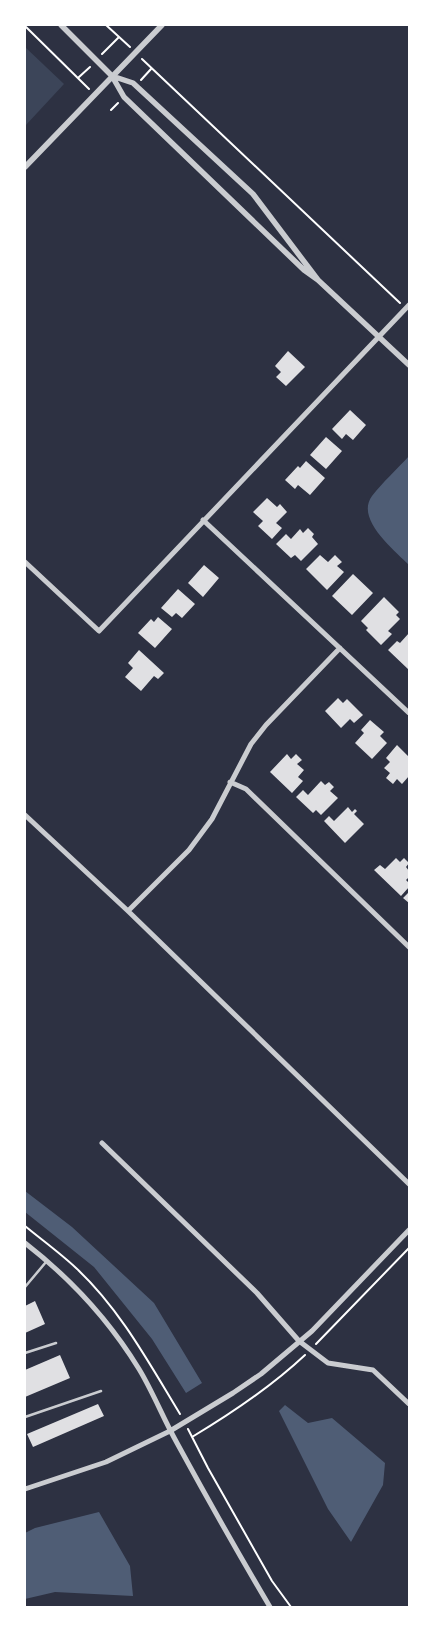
<svg xmlns="http://www.w3.org/2000/svg" width="434" height="1632" viewBox="0 0 434 1632" font-family="'Public Sans',sans-serif">
	<style>
		.green { fill: #3c4559 }
		.water { fill: #4f5d75 }
		.building { fill: #e0e0e3 }
		.lines { fill: none; stroke-linecap: round; stroke-linejoin: round }
		.path { stroke: #fff; stroke-width: 2 }
		.service { stroke: #caccd0; stroke-width: 2.5 }
		.minor { stroke: #caccd0; stroke-width: 5 }
		.tertiary { stroke: #caccd0; stroke-width: 5.5 }
	</style>
	<rect width="100%" height="100%" fill="#2d3142"/>
	<path class="green" d="M 25,47 L 64,84 L 25,126 Z"/>
	<path class="water" d="M 409,456 L 409,565 C 394,550 355,519 372,496 C 383,482 397,469 409,456 Z
		M 25,1191 L 72,1227 L 154,1303 L 202,1383 L 186,1393 L 152,1339 L 94,1267 L 25,1212 Z
		M 285,1405 L 308,1423 L 332,1418 L 385,1463 L 383,1485 L 351,1542 L 328,1509 L 279,1411 Z
		M 99,1512 L 130,1566 L 133,1596 L 55,1592 L 25,1599 L 25,1533 L 35,1528 Z"/>
	<path class="building" d="M 288,351 L 305,367 L 286,386 L 276,377 L 281,372 L 275,366 Z
		M 350,410 L 366,425 L 353,440 L 346,434 L 342,439 L 332,429 Z
		M 326,437 L 342,451 L 326,469 L 310,455 Z
		M 306,461 L 325,478 L 310,495 L 298,485 L 295,489 L 285,480 L 298,466 L 300,468 Z
		M 267,498 L 277,507 L 280,504 L 287,512 L 276,523 L 282,528 L 272,539 L 258,526 L 263,521 L 253,512 Z
		M 308,528 L 314,534 L 312,537 L 318,544 L 301,561 L 295,555 L 291,558 L 276,544 L 286,534 L 291,539 L 300,529 L 303,533 Z
		M 320,555 L 328,562 L 335,555 L 342,562 L 337,566 L 344,572 L 327,590 L 306,569 Z
		M 204,565 L 219,578 L 203,597 L 188,583 Z
		M 353,574 L 373,593 L 352,615 L 332,596 Z
		M 178,589 L 195,604 L 182,618 L 176,613 L 172,617 L 161,608 Z
		M 384,597 L 399,612 L 396,615 L 400,619 L 388,631 L 392,634 L 381,645 L 366,630 L 368,628 L 361,621 Z
		M 158,617 L 172,629 L 155,648 L 138,633 L 151,619 L 154,622 Z
		M 409,633 L 409,670 L 388,650 L 397,641 L 400,643 Z
		M 139,650 L 164,673 L 158,679 L 154,676 L 141,691 L 125,677 L 133,668 L 128,663 Z
		M 338,698 L 343,703 L 347,699 L 363,715 L 354,723 L 350,719 L 341,728 L 325,711 Z
		M 370,720 L 384,732 L 380,736 L 387,743 L 372,759 L 355,743 L 364,733 L 361,730 Z
		M 397,745 L 409,757 L 409,776 L 402,784 L 397,779 L 393,784 L 386,778 L 390,773 L 384,768 L 390,762 L 386,758 Z
		M 287,754 L 291,759 L 296,754 L 302,760 L 297,764 L 304,770 L 298,777 L 303,781 L 292,793 L 270,772 Z
		M 321,781 L 325,785 L 329,782 L 334,787 L 330,791 L 338,798 L 321,815 L 316,810 L 313,813 L 296,797 L 303,790 L 308,795 Z
		M 348,807 L 352,812 L 355,809 L 357,811 L 354,814 L 364,824 L 345,843 L 324,821 L 329,816 L 334,821 Z
		M 396,858 L 400,862 L 404,858 L 409,863 L 406,867 L 409,871 L 409,877 L 406,880 L 409,883 L 409,887 L 401,896 L 374,870 L 380,865 L 385,869 Z
		M 408,893 L 409,894 L 409,903 L 403,898 Z
		M 35,1301 L 45,1324 L 25,1333 L 25,1306 Z
		M 60,1355 L 70,1378 L 25,1397 L 25,1370 Z
		M 98,1404 L 104,1416 L 33,1447 L 27,1434 Z"/>
	<g class="lines">
		<path class="path" d="M 106,25 L 130,47
			M 25,26 L 89,89
			M 102,54 L 119,37
			M 142,59 L 400,303
			M 79,77 L 90,67
			M 141,80 L 151,69
			M 111,110 L 118,103
			M 25,1226 C 42,1240 60,1253 76,1268 C 120,1309 149,1363 180,1414
			M 316,1344 L 409,1248
			M 188,1429 L 208,1468 L 272,1581 L 291,1607
			M 192,1437 C 232,1413 271,1387 305,1355"/>
		<path class="service" d="M 25,1287 L 46,1262
			M 25,1353 L 56,1343
			M 25,1417 L 101,1391"/>
		<path class="minor" d="M 203,520 L 409,713
			M 25,562 L 99,631 L 409,305
			M 230,782 L 246,789 L 409,947
			M 25,815 L 128,911 L 409,1184
			M 128,911 L 189,850 L 212,819 L 251,744 L 266,725 L 340,648
			M 102,1143 L 257,1293 L 299,1341 L 328,1363 L 373,1370 L 409,1404
			M 25,1243 C 70,1278 109,1320 139,1369 C 153,1392 163,1418 177,1443 C 207,1498 238,1553 270,1607
			M 25,1489 L 106,1462 L 170,1431 L 233,1393 L 261,1374 L 312,1331 L 409,1230"/>
		<path class="tertiary" d="M 61,25 L 112,76 L 124,97 L 304,270 L 318,280 L 253,194 L 133,83 L 112,76
			M 25,167 L 162,25
			M 318,280 L 409,365"/>
	</g>
	<rect width="434" height="1632" fill="none" stroke="#ffffff" stroke-width="52"/>
</svg>
